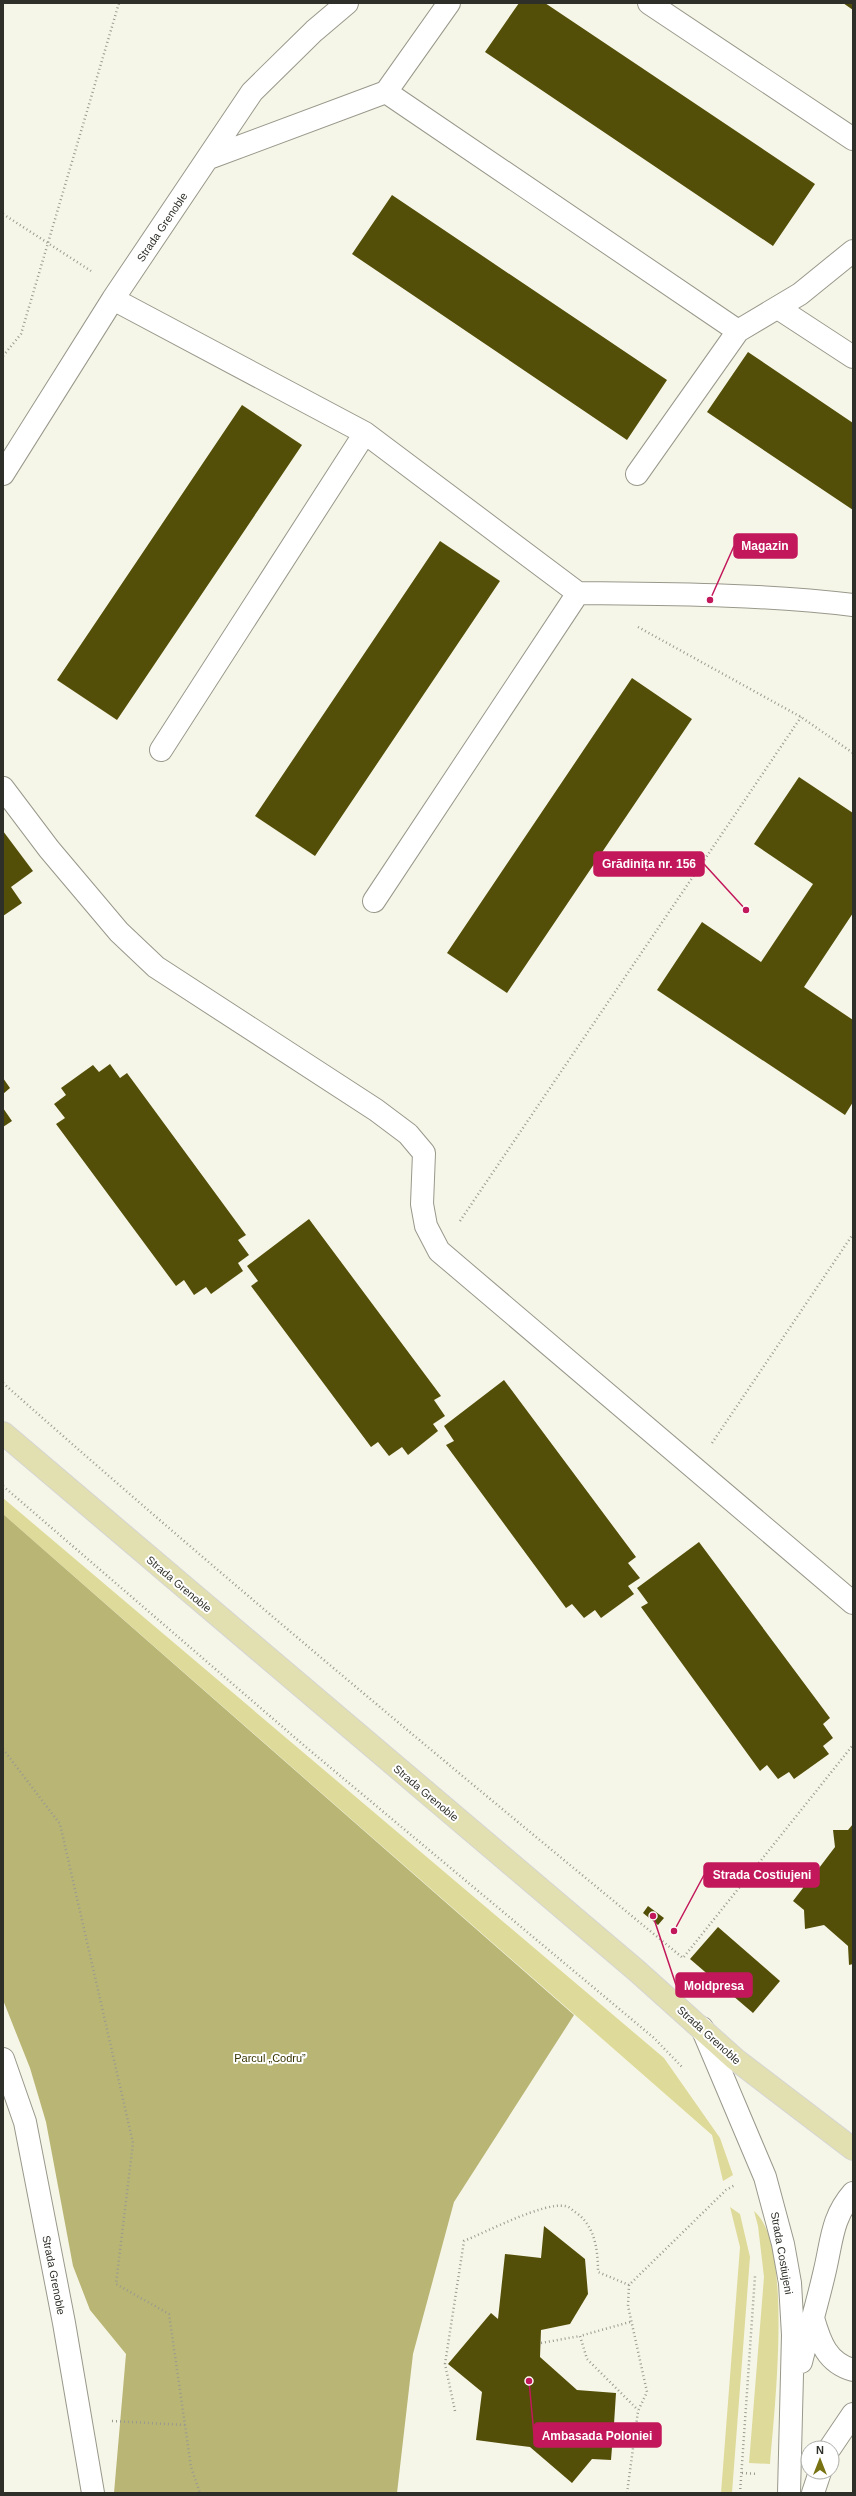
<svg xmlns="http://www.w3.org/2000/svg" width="856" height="2496" viewBox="0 0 856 2496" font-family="Arial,sans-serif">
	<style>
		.green { fill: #deda9a }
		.forest { fill: #b9b575 }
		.building { fill: #544f08 }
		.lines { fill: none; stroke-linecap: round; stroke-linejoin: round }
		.minor-casing { stroke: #99988b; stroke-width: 24 }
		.major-casing { stroke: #d5d5d4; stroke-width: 24 }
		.path { stroke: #9a9a90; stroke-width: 2.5; stroke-dasharray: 1 3; stroke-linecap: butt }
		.minor { stroke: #fff; stroke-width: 22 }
		.major { stroke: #e2dfb0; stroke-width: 22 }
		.labels { text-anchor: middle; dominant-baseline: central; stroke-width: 4; stroke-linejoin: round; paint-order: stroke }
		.street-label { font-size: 11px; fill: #2f2f29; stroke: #fff }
		.park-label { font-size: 11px; fill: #383400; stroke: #fff }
		.leader { fill: none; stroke: #c2185b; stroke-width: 1.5 }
		.callout-dot { fill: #c2185b; stroke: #fff; stroke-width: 1.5 }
		.callout { fill: #c2185b; stroke: #c2185b; stroke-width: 1.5 }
		.callout-label { font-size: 12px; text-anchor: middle; font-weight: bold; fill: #fff }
	</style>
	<rect width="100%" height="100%" fill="#f6f6e8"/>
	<path class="green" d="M 3,1498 L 664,2058 L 720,2138 L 733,2175 L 723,2181 L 712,2135 L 3,1514 Z
		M 730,2207 L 740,2214 L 750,2257 L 732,2493 L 721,2493 L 740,2247 Z
		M 754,2211 C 794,2244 774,2412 770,2464 L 749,2463 L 764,2277 L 758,2226 Z"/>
	<path class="forest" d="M 3,1514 L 574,2015 L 454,2202 L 413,2354 L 397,2493 L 114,2493 L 126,2354 L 90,2310 L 73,2266 L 46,2122 L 30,2068 L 3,2000 Z"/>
	<path class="building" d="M 519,3 L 545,3 L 815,184 L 773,246 L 485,52 Z
		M 843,3 L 853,3 L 853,10 Z
		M 392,195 L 667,380 L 627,440 L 352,254 Z
		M 748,352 L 853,423 L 853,510 L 707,412 Z
		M 242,405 L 302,445 L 117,720 L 57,680 Z
		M 440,541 L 500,581 L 315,856 L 255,816 Z
		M 632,678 L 692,719 L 507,993 L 447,953 Z
		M 799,777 L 853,813 L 853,913 L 804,987 L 853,1020 L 853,1102 L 845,1115 L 657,990 L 702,922 L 761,962 L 813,884 L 754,844 Z
		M 3,831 L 33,871 L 11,887 L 22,903 L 3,916 Z
		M 110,1064 L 120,1078 L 127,1073 L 246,1235 L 238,1240 L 249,1255 L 238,1263 L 243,1271 L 211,1294 L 206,1287 L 194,1295 L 184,1280 L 176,1286 L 56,1124 L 65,1118 L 54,1104 L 66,1095 L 61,1088 L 93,1065 L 99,1072 Z
		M 3,1078 L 10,1088 L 3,1094 Z
		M 3,1108 L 12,1121 L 3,1127 Z
		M 309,1219 L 441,1396 L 434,1400 L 445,1416 L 433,1424 L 438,1431 L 408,1455 L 402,1447 L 389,1456 L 378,1442 L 371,1447 L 251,1286 L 258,1281 L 247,1266 Z
		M 504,1380 L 636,1557 L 628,1563 L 640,1578 L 628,1586 L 634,1594 L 601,1618 L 595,1610 L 584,1618 L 572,1604 L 566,1608 L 446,1445 L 454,1441 L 444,1426 Z
		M 699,1542 L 830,1718 L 823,1724 L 833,1738 L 823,1746 L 829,1754 L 794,1779 L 789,1772 L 778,1779 L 767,1765 L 760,1771 L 641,1607 L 648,1603 L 637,1588 Z
		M 853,1824 L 853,1964 L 849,1965 L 848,1946 L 824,1925 L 805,1929 L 804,1910 L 793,1901 L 803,1888 L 803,1872 L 816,1872 L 835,1847 L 833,1830 L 848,1830 Z
		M 648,1906 L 664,1918 L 658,1925 L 643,1913 Z
		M 718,1927 L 780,1981 L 753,2013 L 690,1959 Z
		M 544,2226 L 585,2259 L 588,2294 L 570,2324 L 541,2330 L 540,2357 L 577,2390 L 616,2393 L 614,2424 L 619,2428 L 613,2435 L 611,2460 L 592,2459 L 572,2483 L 530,2447 L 476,2440 L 482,2392 L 448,2364 L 491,2313 L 498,2319 L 505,2254 L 541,2258 Z"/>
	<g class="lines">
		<g class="minor-casing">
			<path id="minor" d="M 649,3 L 853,139
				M 386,92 L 738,331
				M 209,158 L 386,92 L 449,3
				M 113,299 L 365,433 L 578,593 L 374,901
				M 778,308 L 853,357
				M 3,474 L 113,299 L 252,92 L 314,31 L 347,3
				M 637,474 L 738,331 L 800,294 L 853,251
				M 578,593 C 670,594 762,594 853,605
				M 161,750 L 365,433
				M 3,788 L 49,849 L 119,932 L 156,967 L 376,1110 L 408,1134 L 424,1153 L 422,1204 L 426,1226 L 439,1251 L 853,1603
				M 702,2028 L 765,2177 L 783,2244 L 790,2283 L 793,2335 L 789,2493
				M 3,2059 L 25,2122 L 64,2323 L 93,2493
				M 813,2318 C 820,2342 827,2363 853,2370
				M 801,2362 C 809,2331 818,2301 825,2270 C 832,2240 832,2217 853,2193
				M 830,2448 L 853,2414
				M 813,2493 L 820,2472"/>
		</g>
		<g class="major-casing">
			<path id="major" d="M 3,1433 L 637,1971 L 735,2059 L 853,2149"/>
		</g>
		<path class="path" d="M 3,214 L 91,271
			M 3,356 L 21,334 L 119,3
			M 638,627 L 801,717 L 853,753
			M 460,1221 L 801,717
			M 3,1383 C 225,1580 454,1770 683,1958 L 853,1745
			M 712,1443 L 853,1234
			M 3,1486 L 307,1748 L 654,2038 L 683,2068
			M 3,1749 L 60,1824 L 133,2143 L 116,2284 L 169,2314 L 191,2467 L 200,2493
			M 630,2322 L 580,2336 L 587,2359 L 638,2410
			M 541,2343 L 580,2336
			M 455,2411 L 445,2364 L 464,2241 C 486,2232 544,2202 565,2206 C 569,2206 572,2210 575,2212 C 595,2225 598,2250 598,2272 L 629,2285
			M 112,2421 L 185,2425
			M 742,2473 L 757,2474
			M 627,2493 L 638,2411 L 647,2392 L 628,2306 L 629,2285 L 726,2190 L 735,2185
			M 740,2493 L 755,2276"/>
		<use href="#minor" class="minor"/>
		<use href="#major" class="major"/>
	</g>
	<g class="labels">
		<g class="street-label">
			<text transform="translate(162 227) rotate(-56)">Strada Grenoble</text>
			<text transform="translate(179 1584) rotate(40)">Strada Grenoble</text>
			<text transform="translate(426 1793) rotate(40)">Strada Grenoble</text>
			<text transform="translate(709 2035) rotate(42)">Strada Grenoble</text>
			<text transform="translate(782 2253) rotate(80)">Strada Costiujeni</text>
			<text transform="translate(54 2275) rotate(79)">Strada Grenoble</text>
		</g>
		<g class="park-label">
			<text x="270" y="2058">Parcul „Codru”</text>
		</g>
	</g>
	<path class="leader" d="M710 600L734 546M746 910L704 864M674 1931L704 1875M653 1916L676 1985M529 2381L534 2435"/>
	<g class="callout-dot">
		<circle cx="710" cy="600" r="4"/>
		<circle cx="746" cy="910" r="4"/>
		<circle cx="674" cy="1931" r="4"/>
		<circle cx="653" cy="1916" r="4"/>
		<circle cx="529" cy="2381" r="4"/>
	</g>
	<g class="callout">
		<rect x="734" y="534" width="63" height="24" rx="4"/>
		<rect x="594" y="852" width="110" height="24" rx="4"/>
		<rect x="704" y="1863" width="115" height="24" rx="4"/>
		<rect x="676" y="1973" width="76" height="24" rx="4"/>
		<rect x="534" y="2423" width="127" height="24" rx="4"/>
	</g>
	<g class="callout-label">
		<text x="765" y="550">Magazin</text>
		<text x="649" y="868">Grădinița nr. 156</text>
		<text x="762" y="1879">Strada Costiujeni</text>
		<text x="714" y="1990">Moldpresa</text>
		<text x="597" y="2440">Ambasada Poloniei</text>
	</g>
	<rect width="856" height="2496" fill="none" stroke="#2f2f29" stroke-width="8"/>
	<g transform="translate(820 2460)"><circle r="19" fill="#ffffff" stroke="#acaca9"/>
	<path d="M0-3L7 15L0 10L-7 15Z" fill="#787213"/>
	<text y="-6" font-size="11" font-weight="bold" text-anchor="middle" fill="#2f2f29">N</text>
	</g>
</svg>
